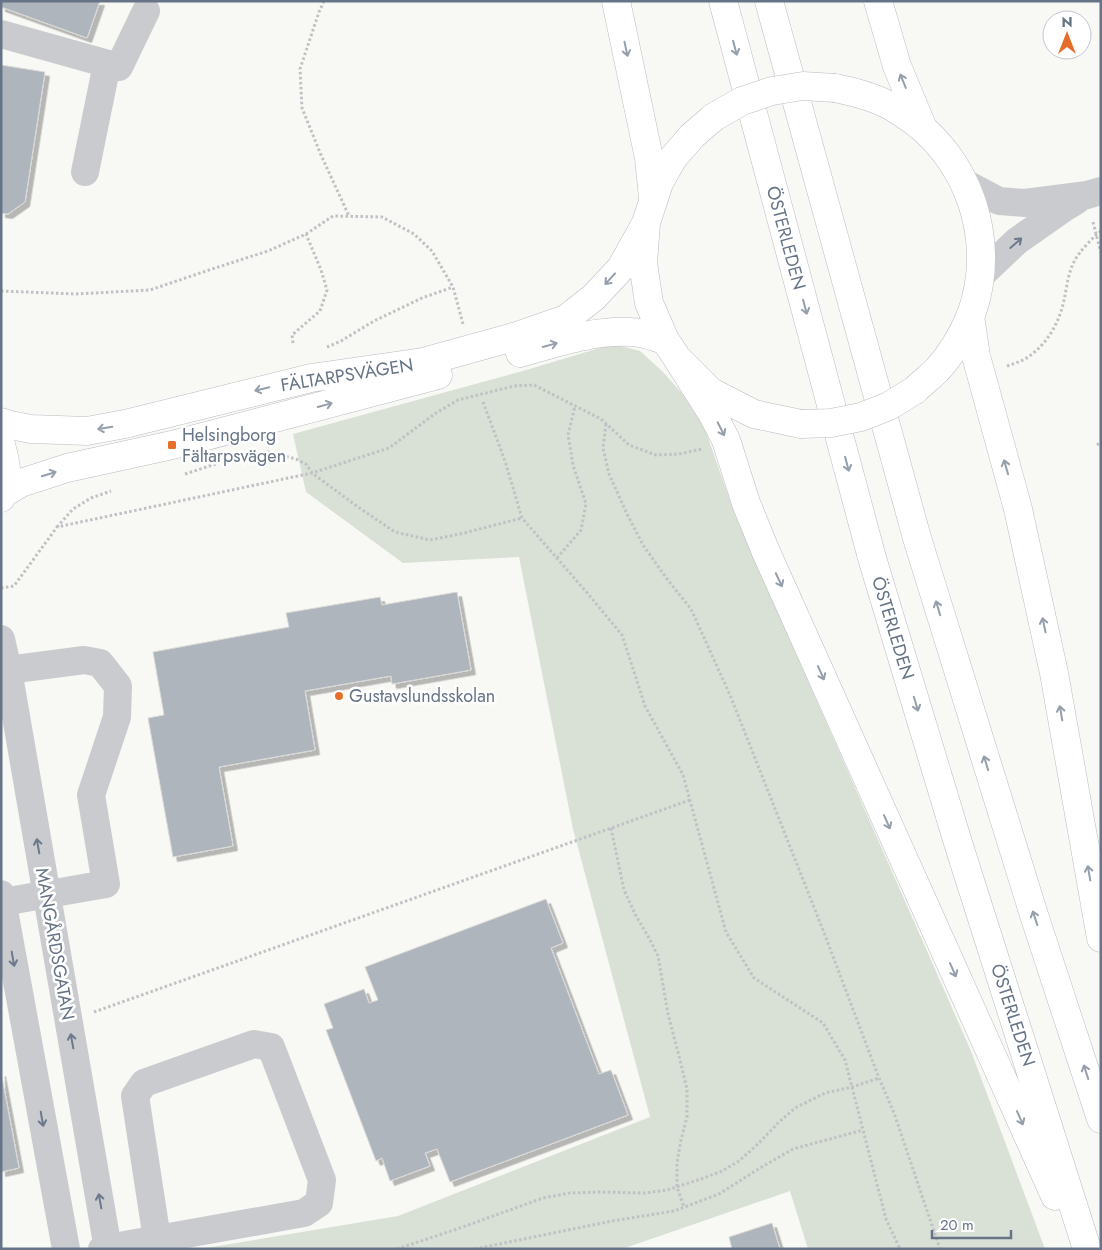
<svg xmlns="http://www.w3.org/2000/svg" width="1102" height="1250" viewBox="0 0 1102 1250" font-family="Jost,sans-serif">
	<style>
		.green { fill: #d9e0d6 }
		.building { fill: #afb5bc; stroke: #dadad8; filter: url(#shadow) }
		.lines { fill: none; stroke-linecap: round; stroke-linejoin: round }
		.major-casing { stroke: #b9bcc1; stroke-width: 29 }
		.path { stroke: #c0c1c4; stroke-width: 3; stroke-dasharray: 2.5 2.5; stroke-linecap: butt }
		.minor { stroke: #c9cbcf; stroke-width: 28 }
		.major { stroke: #fff; stroke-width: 28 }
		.major-bridge-casing { stroke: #b9bcc1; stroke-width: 29; stroke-linecap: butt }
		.major-bridge { stroke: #fff; stroke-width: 28 }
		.oneway { stroke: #959eab }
		.oneway2 { stroke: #6c788b }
		.poi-dot { fill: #e56f29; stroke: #fff; stroke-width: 2 }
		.labels { text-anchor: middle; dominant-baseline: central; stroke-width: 5; stroke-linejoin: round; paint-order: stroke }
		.street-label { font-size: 18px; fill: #677487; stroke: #fff }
		.poi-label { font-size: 18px; fill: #677487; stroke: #fff; text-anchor: start }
	</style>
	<defs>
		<filter id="shadow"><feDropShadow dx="4.5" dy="4.5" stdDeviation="0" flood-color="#0004"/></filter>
	</defs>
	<rect width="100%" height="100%" fill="#f8f8f5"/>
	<path class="green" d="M 613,344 L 640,351 L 662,371 L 699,412 L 735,515 L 971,1051 L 1045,1249 L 808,1249 L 790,1191 L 622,1249 L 200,1249 L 398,1216 L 650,1117 L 573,829 L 519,557 L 403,563 L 306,492 L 293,434 L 523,371 Z"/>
	<path class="building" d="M 1,1 L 100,1 L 87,38 L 1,7 Z
		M 1,65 L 45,72 L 25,202 L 8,214 L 1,213 Z
		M 457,592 L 471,670 L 392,684 L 391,676 L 305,691 L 315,750 L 219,767 L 233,846 L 173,857 L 148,718 L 164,715 L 153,652 L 289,627 L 286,613 L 380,597 L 382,605 Z
		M 546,899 L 563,943 L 551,948 L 599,1074 L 611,1070 L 628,1115 L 450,1182 L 437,1149 L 425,1153 L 430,1166 L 390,1181 L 382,1158 L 376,1161 L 326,1030 L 333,1028 L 324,1004 L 364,989 L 369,1003 L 378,1000 L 365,967 Z
		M 1,1072 L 19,1168 L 1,1172 Z
		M 772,1223 L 780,1249 L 732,1249 L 729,1237 Z"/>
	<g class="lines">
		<g class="major-casing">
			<path id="major" d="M 616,1 L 649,158 L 653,198
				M 723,1 L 872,558 L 959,846 L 1087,1249
				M 769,1 L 917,538 L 1034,915 L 1101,1119
				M 878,1 L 897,66 L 922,126
				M 835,88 C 859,93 882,99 902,113 C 969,155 998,241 971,315 C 963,334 951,355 937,370 C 930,377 922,383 915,390
				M 714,117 L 692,136 L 673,158 L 659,183 L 646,223 L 643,263 L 649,303 L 665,340 L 677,358 L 711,392 L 754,414 L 801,424
				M 970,316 L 976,356 L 1018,509 L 1054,673 L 1101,938
				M 520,353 C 556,343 593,330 631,332 C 642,332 654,337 665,340
				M 677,358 L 713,415 L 726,440 L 746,503 L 766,552 L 1055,1196
				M 1,422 L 10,425 L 31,429 L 87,431 L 125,424 L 311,378 L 423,362 L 517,336 L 566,319 L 594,297 L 621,268 L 646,223
				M 1,445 C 6,462 10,481 1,498
				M 4,493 L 21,483 L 67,468 L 172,445 L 438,375"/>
		</g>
		<path class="path" d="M 324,1 L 319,12 L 300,69 L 302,108 L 321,155 L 349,216
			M 1093,222 L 1101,253
			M 1,291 L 76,294 L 150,290 L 212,269 L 268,251 L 306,234 L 333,216 L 382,217 L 414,234 L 432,251 L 453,287 L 463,324
			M 293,343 L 292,335 L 320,311 L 327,290 L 321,270 L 306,234
			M 327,347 L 341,341 L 374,321 L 422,298 L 453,287
			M 1007,366 C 1013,364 1019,362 1025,359 C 1046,346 1059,324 1064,300 C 1067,287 1068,272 1075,260 C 1079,252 1094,236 1101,231
			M 483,402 L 505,461 L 522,518 L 589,595 L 622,635 L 645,706 L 683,775 L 726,932 L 754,978 L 823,1023 L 845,1060 L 886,1219 L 900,1249
			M 606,424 L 603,448 L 609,474 L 627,514 L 643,545 L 667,579 L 691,609 L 730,695 L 823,930 L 879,1078 L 894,1113 L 940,1249
			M 1097,445 L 1101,442
			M 252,454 L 269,452 L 296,459 L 306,464 L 312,473 L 358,507 L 395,532 L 430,540 L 460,534 L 522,518
			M 185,474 L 225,461
			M 57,527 L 73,509 L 91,498 L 111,491
			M 557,558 L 581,530 L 586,504 L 573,465 L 568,435 L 575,406
			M 1,588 L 14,586 L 57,527 L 312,473 L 389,448 L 436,413 L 458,400 L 514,386 L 534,385 L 601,419 L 629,445 L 656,455 L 679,454 L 702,449
			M 611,828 L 624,890 L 636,916 L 649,938 L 658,956 L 668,1014 L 679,1056 L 687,1089 L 687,1117 L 681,1140 L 677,1163 L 677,1187 L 684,1207
			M 94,1012 L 690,800
			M 397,1249 L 457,1229 L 543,1198 L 570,1193 L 599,1192 L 645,1193 L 667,1190 L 704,1178 L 722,1171 L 739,1161 L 758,1144 L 778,1123 L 795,1108 L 825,1093 L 852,1087 L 879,1078
			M 475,1249 L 612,1221 L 674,1211 L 719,1194 L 760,1168 L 793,1149 L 863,1130"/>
		<path class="minor" d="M 1,34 L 119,67 L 146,11
			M 85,172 L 107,64
			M 965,183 L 999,201 L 1025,203 L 1087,195 L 1101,191
			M 980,276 L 1017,241 L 1064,208 L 1077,200
			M 1,639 L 8,670 L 108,1249
			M 1,894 L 66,1249
			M 3,902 L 106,884 L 91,795 L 117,717 L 118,686 L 100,663 L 84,660 L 8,670
			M 102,1249 L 304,1213 L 319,1203 L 322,1180 L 271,1047 L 254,1044 L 144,1083 L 135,1096 L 157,1239"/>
		<use href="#major" class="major"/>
		<g class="major-bridge-casing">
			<path id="major-bridge" d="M 714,117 L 742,101 L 772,91 L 803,86 L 835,88
				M 801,424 L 831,423 L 861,417 L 889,406 L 915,390"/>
		</g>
		<use href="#major-bridge" class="major-bridge"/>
	</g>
	<defs><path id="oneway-shaft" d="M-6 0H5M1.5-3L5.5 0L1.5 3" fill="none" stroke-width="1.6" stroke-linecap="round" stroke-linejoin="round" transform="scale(1.25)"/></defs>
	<g class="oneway">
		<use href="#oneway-shaft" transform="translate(735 48) rotate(75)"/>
		<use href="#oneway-shaft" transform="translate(626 49) rotate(78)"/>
		<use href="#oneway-shaft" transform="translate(903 81) rotate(-112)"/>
		<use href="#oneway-shaft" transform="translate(610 279) rotate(132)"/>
		<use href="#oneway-shaft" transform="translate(805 307) rotate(75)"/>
		<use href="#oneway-shaft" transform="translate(550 345) rotate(-15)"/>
		<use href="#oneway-shaft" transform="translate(262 389) rotate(166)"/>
		<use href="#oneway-shaft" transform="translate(325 405) rotate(-15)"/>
		<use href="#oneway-shaft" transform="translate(105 428) rotate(170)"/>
		<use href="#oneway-shaft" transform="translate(721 429) rotate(63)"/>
		<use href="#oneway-shaft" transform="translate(847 464) rotate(75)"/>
		<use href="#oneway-shaft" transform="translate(1006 467) rotate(-106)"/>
		<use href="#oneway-shaft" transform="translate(49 474) rotate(-17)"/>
		<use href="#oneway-shaft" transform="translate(779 580) rotate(65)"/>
		<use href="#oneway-shaft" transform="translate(938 608) rotate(-107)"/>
		<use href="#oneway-shaft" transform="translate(1044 625) rotate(-102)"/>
		<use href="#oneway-shaft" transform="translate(821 673) rotate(66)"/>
		<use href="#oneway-shaft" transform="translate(916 704) rotate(73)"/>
		<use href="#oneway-shaft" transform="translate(1061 713) rotate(-100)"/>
		<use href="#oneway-shaft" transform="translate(986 763) rotate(-107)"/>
		<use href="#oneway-shaft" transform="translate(887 822) rotate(66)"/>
		<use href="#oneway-shaft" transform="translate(1089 873) rotate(-100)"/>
		<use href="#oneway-shaft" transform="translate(1035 918) rotate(-108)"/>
		<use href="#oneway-shaft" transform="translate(953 970) rotate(66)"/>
		<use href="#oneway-shaft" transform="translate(1086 1072) rotate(-108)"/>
		<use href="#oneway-shaft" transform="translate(1020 1118) rotate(66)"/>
	</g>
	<g class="oneway2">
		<use href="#oneway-shaft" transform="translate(1016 243) rotate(-41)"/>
		<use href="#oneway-shaft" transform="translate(38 846) rotate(-100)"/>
		<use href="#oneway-shaft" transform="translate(13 959) rotate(80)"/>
		<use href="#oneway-shaft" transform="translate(72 1041) rotate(-100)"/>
		<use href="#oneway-shaft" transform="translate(42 1119) rotate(80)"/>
		<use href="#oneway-shaft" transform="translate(100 1201) rotate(-100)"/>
	</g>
	<g class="poi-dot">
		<rect x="167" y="440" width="10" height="10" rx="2.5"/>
		<circle cx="339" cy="696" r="5"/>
	</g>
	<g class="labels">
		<g class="street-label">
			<text transform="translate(786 238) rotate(75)">ÖSTERLEDEN</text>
			<text transform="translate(347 375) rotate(-9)">FÄLTARPSVÄGEN</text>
			<text transform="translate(893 628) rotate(73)">ÖSTERLEDEN</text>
			<text transform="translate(55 944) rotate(80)">MANGÅRDSGATAN</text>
			<text transform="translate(1013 1015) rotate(72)">ÖSTERLEDEN</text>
		</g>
		<g class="poi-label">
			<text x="182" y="435">Helsingborg<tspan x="182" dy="21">Fältarpsvägen</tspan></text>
			<text x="349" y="696">Gustavslundsskolan</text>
		</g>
	</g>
	<rect width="1102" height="1250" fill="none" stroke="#677487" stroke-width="5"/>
	<g transform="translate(1067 35)"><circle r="24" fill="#ffffff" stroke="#c2c7cf"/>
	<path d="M0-4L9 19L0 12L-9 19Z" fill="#e56f29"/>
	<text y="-8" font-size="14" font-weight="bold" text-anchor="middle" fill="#677487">N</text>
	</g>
	<path d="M932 1230v8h79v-8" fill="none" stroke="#677487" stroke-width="2.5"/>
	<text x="940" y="1230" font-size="15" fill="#677487" stroke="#ffffff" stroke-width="4" paint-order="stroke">20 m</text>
</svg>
